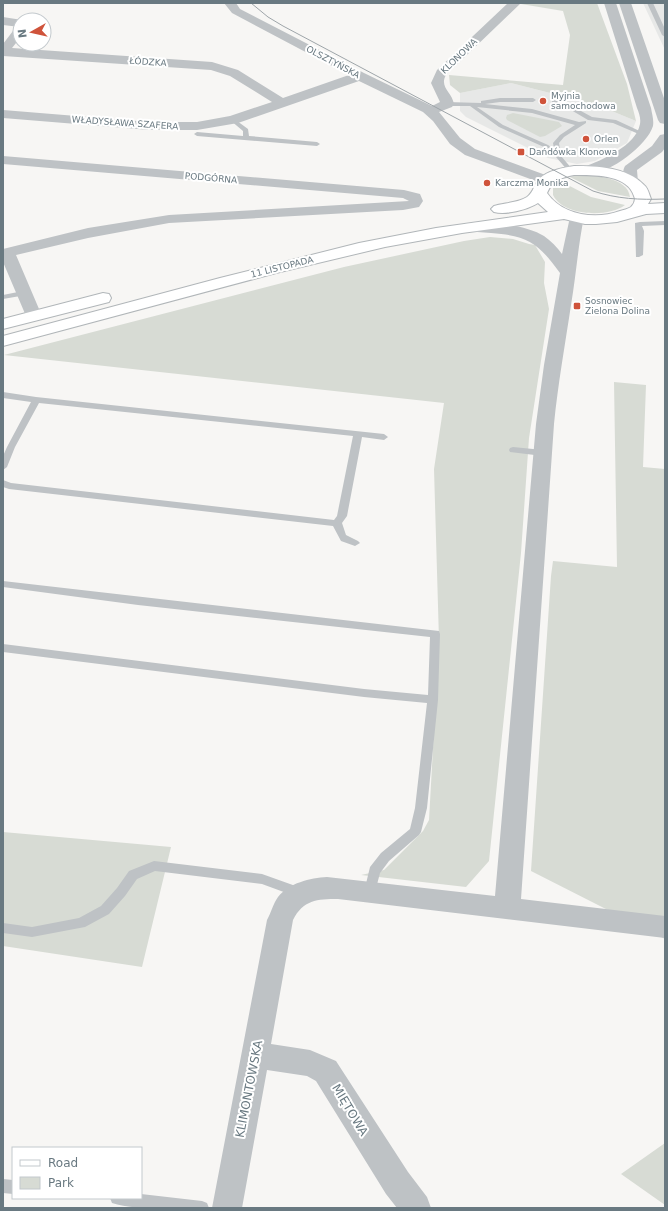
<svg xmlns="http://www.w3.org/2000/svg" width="668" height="1211" viewBox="0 0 668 1211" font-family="'DejaVu Sans',sans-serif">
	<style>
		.built { fill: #e7e8e7 }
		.green { fill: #d7dbd4 }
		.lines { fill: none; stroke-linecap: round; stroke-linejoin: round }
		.secondary-casing { stroke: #b1b6b9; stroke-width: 2 }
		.lane { fill: #bec2c5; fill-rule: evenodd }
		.street { fill: #bec2c5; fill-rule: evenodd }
		.secondary { fill: #fff; fill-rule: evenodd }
		.tram { stroke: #9ea5a9; stroke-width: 1 }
		.poi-dot { fill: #cf533b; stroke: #fff; stroke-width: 1.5 }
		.labels { text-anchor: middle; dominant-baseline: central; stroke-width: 4; stroke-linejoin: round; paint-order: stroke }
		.far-street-label { font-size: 9px; fill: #697981; stroke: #fff }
		.far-poi-label { font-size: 9px; fill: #697981; stroke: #fff; text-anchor: start }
		.near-street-label { font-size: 12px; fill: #697981; stroke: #fff }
	</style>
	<rect width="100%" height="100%" fill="#f7f6f4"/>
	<path class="built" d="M 643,3 L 665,3 L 665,50 Z
		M 511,83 L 597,105 L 636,121 L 627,143 L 595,161 L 577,164 L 548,158 L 466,117 L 460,111 L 460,93 Z"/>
	<path class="green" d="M 523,3 L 597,3 L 627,84 L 636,121 L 597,105 L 511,83 L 460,93 L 450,85 L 449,75 L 563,85 L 570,35 L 563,11 L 521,4 Z
		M 513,113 L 559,122 L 562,126 L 545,136 L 540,137 L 507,120 L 506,118 L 507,115 Z
		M 578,175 C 593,175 628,177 630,197 L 598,191 L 570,177 Z
		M 560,181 L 591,197 L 625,205 C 608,218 563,216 553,195 L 553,187 Z
		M 490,237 L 513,239 L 529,244 L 535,245 L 545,262 L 544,283 L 549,309 L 529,438 L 521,553 L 489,861 L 466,887 L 361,875 L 384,870 L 423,831 L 429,820 L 439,640 L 434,469 L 444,403 L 4,355 L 344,267 L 464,241 Z
		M 614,382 L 646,385 L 643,467 L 665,469 L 665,939 L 531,871 L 551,576 L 553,561 L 617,567 Z
		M 3,832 L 171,847 L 142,967 L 3,946 Z
		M 665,1143 L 665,1205 L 621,1174 Z"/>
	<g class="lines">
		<g class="secondary-casing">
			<path id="secondary" d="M 574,166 C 597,166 627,167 644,185 C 648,188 649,194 651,199 L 648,204 L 665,203 L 665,213 L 646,214 L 617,222 L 596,224 L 585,224 L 564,219 L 462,233 L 385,247 L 276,273 L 3,346 L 3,336 L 220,278 L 359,243 L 436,228 L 548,212 L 538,203 C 527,210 506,215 494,212 L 491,209 L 494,206 C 504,203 517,203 527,197 C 534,192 534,184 539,179 C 548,170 563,168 574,166 ZM 574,175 C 593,175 627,174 634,196 C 636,200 634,204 631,207 C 628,209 623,210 620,211 C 595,220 562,215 547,193 C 553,180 560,178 574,175 Z
				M 103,293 L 109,294 L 111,298 L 109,302 L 3,329 L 3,319 Z"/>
		</g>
		<path class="lane" d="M 647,3 L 653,3 L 665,29 L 665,37 L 662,35 Z
			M 500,98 L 533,98 L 536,100 L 533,102 L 500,102 L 485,104 L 532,109 L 579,122 L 586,121 L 586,123 L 564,137 L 559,143 L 561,156 L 573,170 L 573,172 L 569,172 L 556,157 L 544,147 L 499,127 L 470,106 L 447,106 L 444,104 L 447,102 L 481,103 L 481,101 ZM 477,107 L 532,113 L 575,125 L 560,135 L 553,143 L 554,149 L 548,145 L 503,125 Z
			M 554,100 L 570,105 L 592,117 L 616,120 L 646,134 L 641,135 L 613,123 L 588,120 L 566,107 L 552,103 L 552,101 Z
			M 233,118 L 248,129 L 249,136 L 317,142 L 320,144 L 317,146 L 197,136 L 194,134 L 197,132 L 243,136 L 243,131 L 230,120 Z
			M 665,221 L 665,225 L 642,226 L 644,231 L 643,255 L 639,257 L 636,257 L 635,223 L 640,222 Z
			M 23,291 L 27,293 L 26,295 L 3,299 L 3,295 Z
			M 3,392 L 36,397 L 384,434 L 388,437 L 384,440 L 362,437 L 347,516 L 342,523 L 346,535 L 358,541 L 360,543 L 355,546 L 341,541 L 333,526 L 9,489 L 3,487 L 3,480 L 11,483 L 334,520 L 337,516 L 353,436 L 39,403 L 15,447 L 7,467 L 3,470 L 3,456 L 7,447 L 31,402 L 3,398 Z
			M 513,447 L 543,450 L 547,453 L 543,456 L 510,452 L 509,450 L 510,448 Z
			M 3,581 L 439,631 L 440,634 L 438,700 L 427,808 L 421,832 L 419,835 L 389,861 L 380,873 L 374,896 L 370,897 L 366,896 L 364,892 L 370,867 L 381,853 L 410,829 L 415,808 L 427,703 L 364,697 L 3,652 L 3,644 L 364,689 L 428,695 L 430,637 L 138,605 L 3,587 Z
			M 154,861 L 262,874 L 304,889 L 306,893 L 304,897 L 300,898 L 262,884 L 155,871 L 137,879 L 125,896 L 109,914 L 85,927 L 32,937 L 3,933 L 3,923 L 32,927 L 79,918 L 101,906 L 117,888 L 129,871 Z
			M 3,1179 L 13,1180 L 13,1194 L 3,1193 Z
			M 141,1194 L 202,1201 L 207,1203 L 209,1208 C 183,1208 135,1211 112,1203 L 110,1198 L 141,1198 Z"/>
		<path class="street" d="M 224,3 L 236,3 L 240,9 L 364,73 L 432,106 L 440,102 L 431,83 L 437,70 L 508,3 L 521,3 L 446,75 C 439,87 452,92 454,104 L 452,107 L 439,112 L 460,138 L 475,149 L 551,177 L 553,180 L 551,183 L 546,184 L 541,183 L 465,155 L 450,144 L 433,121 L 423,112 L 359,81 L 238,123 L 197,130 L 150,130 L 3,118 L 3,110 L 150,122 L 197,122 L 230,116 L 272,102 L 230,76 L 211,70 L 3,56 L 3,44 L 16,27 L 20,27 L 3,25 L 3,17 L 22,20 L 20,20 L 20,38 L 12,48 L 212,62 L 238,70 L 283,98 L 349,75 L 232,13 Z
			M 604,3 L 616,3 L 651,108 C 652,114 654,120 653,126 C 647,146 605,178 584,173 L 582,170 L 584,167 C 602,160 636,146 640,124 C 641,118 639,113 637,108 Z
			M 619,3 L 631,3 L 665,101 L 665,124 L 660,123 L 658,120 Z
			M 665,134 L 665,148 L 662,152 L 637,170 L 638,182 L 636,185 L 631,186 L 626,185 C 623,180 622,171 625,166 L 652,146 L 660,135 Z
			M 3,156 L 404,190 L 420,194 L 423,201 L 419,207 L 403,210 L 169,223 L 88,238 L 16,255 L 42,316 L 40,319 L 34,321 L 28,319 L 26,316 L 3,262 L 3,249 L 88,228 L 169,215 L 409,201 L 403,198 L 3,164 Z
			M 577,213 L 582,214 L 584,217 C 578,246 576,276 571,305 C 565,345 558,384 554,424 L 521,899 L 665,916 L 665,938 L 338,899 C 317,899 303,900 293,920 L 271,1044 L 310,1050 L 336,1061 L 408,1172 L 427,1197 L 431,1208 L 397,1208 L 386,1194 L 316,1081 L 307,1076 L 267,1070 L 242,1208 L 212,1208 L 267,920 C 271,913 273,904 278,897 C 289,883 310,878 327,877 L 495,896 L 536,424 L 544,365 L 560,273 C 538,243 529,236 491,233 C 482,232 473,232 464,230 L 461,227 L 464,224 C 484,219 526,225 544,236 C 551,241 557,247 562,254 L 570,217 L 572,214 Z"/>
		<use href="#secondary" class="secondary"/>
		<path class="tram" d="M 251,3 L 268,17 L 283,26 L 593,191 C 617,199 640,200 665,199"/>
	</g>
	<g class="poi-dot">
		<circle cx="543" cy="101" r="4"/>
		<circle cx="586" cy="139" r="4"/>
		<rect x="517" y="148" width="8" height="8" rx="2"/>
		<circle cx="487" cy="183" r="4"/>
		<rect x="573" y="302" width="8" height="8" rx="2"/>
	</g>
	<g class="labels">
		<g class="far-street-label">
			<text transform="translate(459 56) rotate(-44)">KLONOWA</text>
			<text transform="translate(148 62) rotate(4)">ŁÓDZKA</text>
			<text transform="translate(333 62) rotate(28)">OLSZTYŃSKA</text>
			<text transform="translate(125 123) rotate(4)">WŁADYSŁAWA SZAFERA</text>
			<text transform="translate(211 178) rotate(5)">PODGÓRNA</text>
			<text transform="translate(282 267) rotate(-14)">11 LISTOPADA</text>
		</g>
		<g class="far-poi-label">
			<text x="551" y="96">Myjnia<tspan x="551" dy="10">samochodowa</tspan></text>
			<text x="594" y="139">Orlen</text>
			<text x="529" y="152">Dańdówka Klonowa</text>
			<text x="495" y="183">Karczma Monika</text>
			<text x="585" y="301">Sosnowiec<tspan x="585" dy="10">Zielona Dolina</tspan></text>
		</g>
		<g class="near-street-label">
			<text transform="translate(249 1089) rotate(-79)">KLIMONTOWSKA</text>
			<text transform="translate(350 1110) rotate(59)">MIĘTOWA</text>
		</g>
	</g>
	<rect width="668" height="1211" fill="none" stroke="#697981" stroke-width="8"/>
	<rect x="12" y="1147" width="130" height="52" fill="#ffffff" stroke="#c3c9cd"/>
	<rect x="20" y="1160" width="20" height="6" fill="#ffffff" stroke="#c3c9cd"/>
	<text x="48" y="1167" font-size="12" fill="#697981">Road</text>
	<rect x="20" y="1177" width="20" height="12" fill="#d7dbd4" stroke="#c3c9cd"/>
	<text x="48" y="1187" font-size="12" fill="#697981">Park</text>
	<g transform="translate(32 32) rotate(262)"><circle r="19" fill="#ffffff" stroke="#c3c9cd"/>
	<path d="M0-3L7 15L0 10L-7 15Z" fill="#cf533b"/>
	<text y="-6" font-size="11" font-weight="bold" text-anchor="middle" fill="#697981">N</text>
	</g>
</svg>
